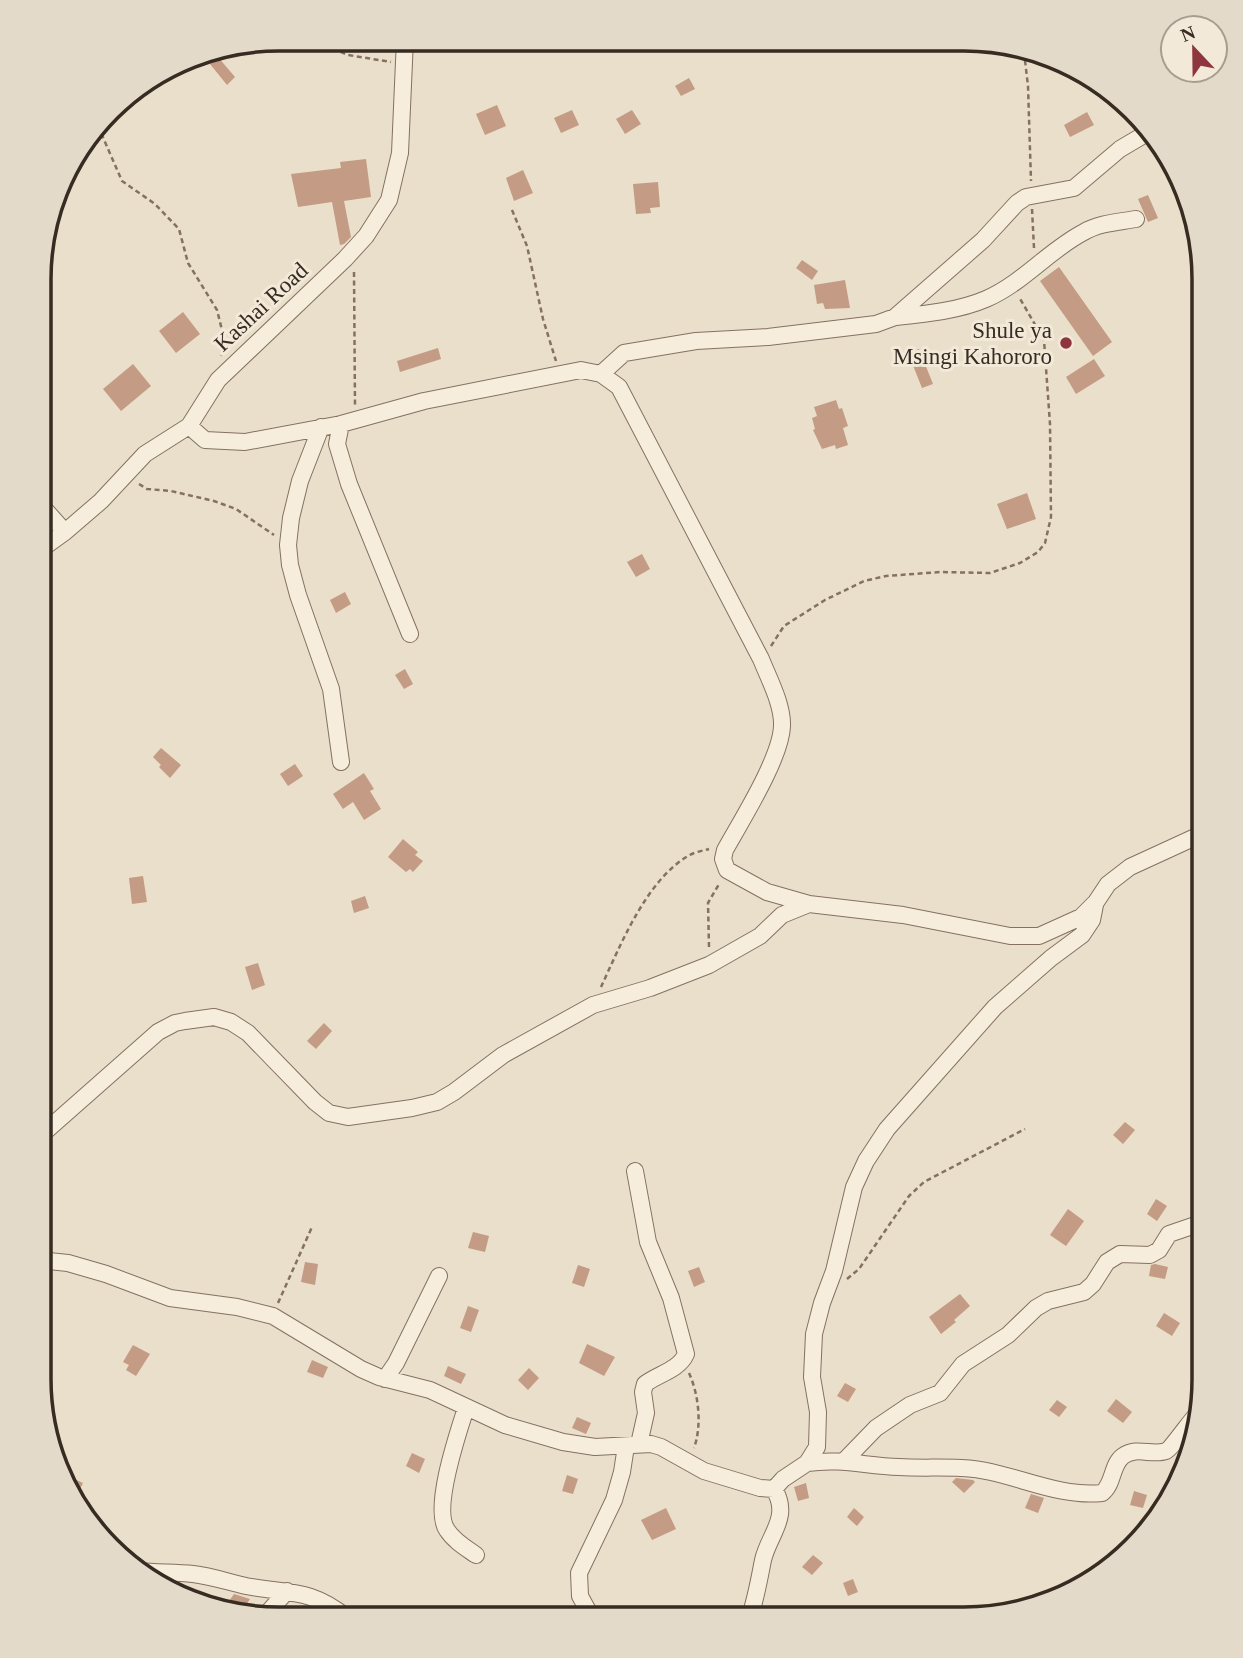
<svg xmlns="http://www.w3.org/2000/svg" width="1243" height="1658" viewBox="0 0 1243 1658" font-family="'Times New Roman',serif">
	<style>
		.building { fill: #c49b84 }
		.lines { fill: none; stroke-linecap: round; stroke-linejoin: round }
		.minor-casing { stroke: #857160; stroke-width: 18 }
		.path { stroke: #857160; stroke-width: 2.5; stroke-dasharray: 5 3.5; stroke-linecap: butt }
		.minor { stroke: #f6eddc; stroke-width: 16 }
		.poi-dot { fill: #8e363d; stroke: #f3e9d9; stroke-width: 2.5 }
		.labels { text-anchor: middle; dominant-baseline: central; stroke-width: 6; stroke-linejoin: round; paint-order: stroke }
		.street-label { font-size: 23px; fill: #372b22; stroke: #f3e9d9 }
		.poi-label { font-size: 23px; fill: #372b22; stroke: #f3e9d9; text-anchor: end }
		.rim { fill: none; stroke: #372b22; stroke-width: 3.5 }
	</style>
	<rect width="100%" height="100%" fill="#eadfca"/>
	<path class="building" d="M 218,57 L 235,77 L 227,85 L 210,64 Z
		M 689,78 L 695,89 L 681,96 L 675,86 Z
		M 497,105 L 506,126 L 485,135 L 476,114 Z
		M 572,110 L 579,125 L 561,133 L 554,118 Z
		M 632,110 L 641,124 L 625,134 L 616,119 Z
		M 1087,112 L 1094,125 L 1070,137 L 1064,125 Z
		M 366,159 L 371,197 L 344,201 L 351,237 L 344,244 L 340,245 L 332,202 L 298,207 L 291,174 L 341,168 L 340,162 Z
		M 523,170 L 533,193 L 514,201 L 506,178 Z
		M 658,182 L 660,207 L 650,208 L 651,213 L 636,214 L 633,184 Z
		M 1148,195 L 1158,218 L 1148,222 L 1138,199 Z
		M 802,260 L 818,271 L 812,280 L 796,268 Z
		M 1059,267 L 1112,342 L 1093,356 L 1040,281 Z
		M 845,280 L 850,308 L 825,309 L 823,303 L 817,304 L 814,285 Z
		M 183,312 L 200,334 L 176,353 L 159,331 Z
		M 438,348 L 441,359 L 400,372 L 397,361 Z
		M 919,349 L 933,384 L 922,388 L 908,353 Z
		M 1094,359 L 1105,376 L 1076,394 L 1066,377 Z
		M 133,364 L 151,386 L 121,411 L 103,389 Z
		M 836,400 L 839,409 L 842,408 L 848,426 L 843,428 L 848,445 L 836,449 L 835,445 L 822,449 L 813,430 L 815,429 L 812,418 L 817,416 L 814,407 Z
		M 1027,493 L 1036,519 L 1007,529 L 997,504 Z
		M 642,554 L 650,569 L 636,577 L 627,562 Z
		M 345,592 L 351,604 L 336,613 L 330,600 Z
		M 405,669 L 413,684 L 404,689 L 395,675 Z
		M 161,748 L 181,765 L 170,778 L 159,767 L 161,765 L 153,757 Z
		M 295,764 L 303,776 L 288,786 L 280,774 Z
		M 364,773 L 374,789 L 370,791 L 381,809 L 364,820 L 353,802 L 343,809 L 333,794 Z
		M 403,839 L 418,852 L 415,855 L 423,861 L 413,872 L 410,869 L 406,872 L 388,857 Z
		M 143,876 L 147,902 L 132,904 L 129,878 Z
		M 365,896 L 369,908 L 354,913 L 351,901 Z
		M 258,963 L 265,985 L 252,990 L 245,967 Z
		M 324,1023 L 332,1031 L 316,1049 L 307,1041 Z
		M 1125,1122 L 1135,1130 L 1123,1144 L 1113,1135 Z
		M 1156,1199 L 1167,1206 L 1157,1221 L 1147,1214 Z
		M 1068,1209 L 1084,1221 L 1066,1246 L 1050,1235 Z
		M 473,1232 L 489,1236 L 485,1252 L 468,1248 Z
		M 305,1262 L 318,1264 L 315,1285 L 301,1282 Z
		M 1155,1264 L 1168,1267 L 1165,1279 L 1149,1276 L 1151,1265 Z
		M 578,1265 L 590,1269 L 584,1287 L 572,1283 Z
		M 699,1267 L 705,1282 L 694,1287 L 688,1271 Z
		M 960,1294 L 970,1306 L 954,1320 L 956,1322 L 941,1334 L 929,1317 Z
		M 468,1306 L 479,1310 L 471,1332 L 460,1328 Z
		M 1164,1313 L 1180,1323 L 1172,1336 L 1156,1326 Z
		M 587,1344 L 615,1357 L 604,1376 L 579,1363 Z
		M 133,1345 L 150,1354 L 136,1376 L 126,1370 L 129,1365 L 123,1362 Z
		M 312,1360 L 328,1367 L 323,1378 L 307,1372 Z
		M 448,1366 L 466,1374 L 461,1384 L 444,1376 Z
		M 529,1368 L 539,1378 L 528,1390 L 518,1380 Z
		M 845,1383 L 856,1389 L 848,1402 L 837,1396 Z
		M 1116,1399 L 1132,1412 L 1123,1423 L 1107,1411 Z
		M 1057,1400 L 1067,1407 L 1059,1417 L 1049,1410 Z
		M 577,1417 L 591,1423 L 586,1434 L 572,1428 Z
		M 412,1453 L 425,1459 L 419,1473 L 406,1466 Z
		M 567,1475 L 578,1479 L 573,1494 L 562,1491 Z
		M 70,1477 L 83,1483 L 75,1499 L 65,1487 Z
		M 956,1478 L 973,1480 L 975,1482 L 964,1493 L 952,1482 Z
		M 806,1483 L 809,1498 L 798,1501 L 794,1487 Z
		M 1134,1491 L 1147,1495 L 1143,1508 L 1130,1505 Z
		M 1031,1494 L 1044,1498 L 1038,1513 L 1025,1508 Z
		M 666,1508 L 676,1529 L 652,1540 L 641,1520 Z
		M 854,1508 L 864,1517 L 857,1526 L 847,1517 Z
		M 813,1555 L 823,1563 L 812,1575 L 802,1567 Z
		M 853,1579 L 858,1592 L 848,1596 L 843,1583 Z
		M 234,1594 L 250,1599 L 240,1614 L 227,1604 Z"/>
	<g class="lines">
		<g class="minor-casing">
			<path id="minor" d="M 895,317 C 925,314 958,311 986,299 C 1023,283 1049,250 1084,232 C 1099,223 1119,222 1136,219
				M 601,374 L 624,353 L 696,341 L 768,337 L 876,324 L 895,317 L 983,240 L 1017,203 L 1026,197 L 1074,188 L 1120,149 L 1147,133
				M 341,424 L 337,444 L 349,484 L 410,634
				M 189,426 L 205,440 L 245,442 L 341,424 L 424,401 L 581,370 L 601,374 L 619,387 L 761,659 C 769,679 783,705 782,726 C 781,758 741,821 725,850 L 723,859 L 727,870 L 767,892 L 809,904 L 903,915 L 1010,936 L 1039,936 L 1081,917 L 1096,902 L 1108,884 L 1130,867 L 1204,833
				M 321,427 L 300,481 L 291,518 L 288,545 L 290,565 L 298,595 L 331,689 L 341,762
				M 40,504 L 65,532
				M 40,550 L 65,532 L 101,501 L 145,454 L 189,426 L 218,380 L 345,259 L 366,236 L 389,200 L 400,153 L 405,39
				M 39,1137 L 158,1032 L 175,1023 L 185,1021 L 214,1017 L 231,1022 L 248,1033 L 315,1102 L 329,1113 L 348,1117 L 412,1108 L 437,1102 L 454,1092 L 503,1055 L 593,1005 L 650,988 L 709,965 L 760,936 L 782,915 L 809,904
				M 635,1171 L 648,1242 L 671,1298 L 686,1354 C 679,1370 658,1374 645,1384 L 643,1392 L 646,1413 L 639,1444
				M 39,1260 L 68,1263 L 106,1274 L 170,1298 L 237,1307 L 273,1316 L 361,1369 L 379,1377 L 430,1390 L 505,1425 L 563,1442 L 595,1447 L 651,1444 L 661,1447 L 704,1471 L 760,1488 L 774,1489
				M 385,1379 L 396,1363 L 439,1276
				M 466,1408 C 458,1433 432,1509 447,1530 C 454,1541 466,1548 476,1555
				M 844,1461 L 876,1428 L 910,1405 L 940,1393 L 963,1364 L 1008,1335 L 1036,1308 L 1048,1301 L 1084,1292 L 1093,1284 L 1107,1262 L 1120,1254 L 1150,1255 L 1159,1250 L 1169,1234 L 1204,1222
				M 807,1463 C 842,1458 865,1466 899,1467 C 930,1469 960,1465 991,1472 C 1027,1480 1064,1497 1102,1493 C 1114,1484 1111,1465 1123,1456 C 1137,1446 1152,1456 1166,1451 C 1171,1449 1191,1420 1198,1413
				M 139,1571 C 157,1573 175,1572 193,1574 C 211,1576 228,1582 246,1586 C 287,1594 311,1588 347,1618
				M 263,1618 L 287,1591
				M 592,1618 L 580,1596 L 579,1573 L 614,1500 L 622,1472 L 626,1446
				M 749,1619 C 756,1599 759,1580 763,1560 C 769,1534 791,1517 774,1489 L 783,1479 L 807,1463 L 817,1447 L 818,1412 L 812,1377 L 814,1334 L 822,1303 L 834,1271 L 854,1187 L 866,1161 L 887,1129 L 995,1007 L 1051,958 L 1082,935 L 1092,920 L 1095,905"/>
		</g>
		<path class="path" d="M 317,42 L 348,55 L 391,62
			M 1024,52 L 1028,86 L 1031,181
			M 98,126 L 122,181 L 155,204 L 179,229 L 188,263 L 217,310 L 224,338 L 221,356
			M 1032,209 L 1034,248
			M 512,210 L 527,246 L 543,319 L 556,361
			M 354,272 L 355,406
			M 139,484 L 147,489 L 171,491 L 214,501 L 236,509 L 274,535
			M 771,646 L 784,626 L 825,600 L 864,581 L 886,576 L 941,572 L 990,573 L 1020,563 L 1038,552 L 1045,543 L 1051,517 L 1050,424 L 1044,340 L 1019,297
			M 709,947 L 708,903 L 719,884
			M 601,987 C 621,944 646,881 688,856 C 694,852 702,851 709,849
			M 847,1279 L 859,1269 L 909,1196 L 924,1182 L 1025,1129
			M 278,1303 L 312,1227
			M 689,1373 C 699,1395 702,1426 694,1448"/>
		<use href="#minor" class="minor"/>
	</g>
	<circle class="poi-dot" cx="1066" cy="343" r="7"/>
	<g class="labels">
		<g class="street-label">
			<text transform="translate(261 307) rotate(-43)">Kashai Road</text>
		</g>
		<g class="poi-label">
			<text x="1052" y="330">Shule ya<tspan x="1052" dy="26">Msingi Kahororo</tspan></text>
		</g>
	</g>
	<path d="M0 0H1243V1658H0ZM279 51H964A228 228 0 0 1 1192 279V1379A228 228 0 0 1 964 1607H279A228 228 0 0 1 51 1379V279A228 228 0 0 1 279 51Z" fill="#e4daca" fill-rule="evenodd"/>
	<path class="rim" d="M279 51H964A228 228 0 0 1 1192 279V1379A228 228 0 0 1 964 1607H279A228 228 0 0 1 51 1379V279A228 228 0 0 1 279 51Z"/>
	<g transform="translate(1194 49) rotate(338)"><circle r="33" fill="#f3e9d9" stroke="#a89d90" stroke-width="2"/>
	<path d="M0-5L12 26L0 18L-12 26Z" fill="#8e363d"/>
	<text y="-10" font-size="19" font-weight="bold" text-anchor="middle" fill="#372b22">N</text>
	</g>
</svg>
